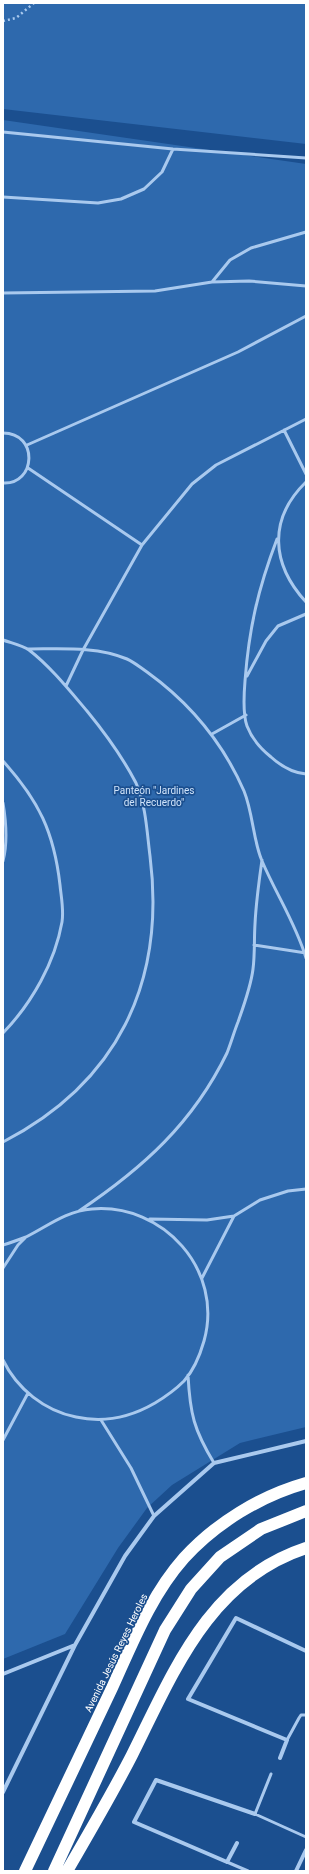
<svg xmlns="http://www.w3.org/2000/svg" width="309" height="1874" viewBox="0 0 309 1874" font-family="Roboto,sans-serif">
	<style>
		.green { fill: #2e69ad }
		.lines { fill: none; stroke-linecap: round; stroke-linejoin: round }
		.path { stroke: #a9c9ee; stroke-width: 2.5; stroke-dasharray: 2 3; stroke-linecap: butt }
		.lane { stroke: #a9c9ee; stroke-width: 3 }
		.street { stroke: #a9c9ee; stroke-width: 4 }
		.highway { stroke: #fff; stroke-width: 12 }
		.labels { text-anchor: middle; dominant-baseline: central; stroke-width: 3.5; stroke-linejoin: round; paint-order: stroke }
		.park-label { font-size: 10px; fill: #cfe3fa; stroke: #1b4f8f }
		.street-label { font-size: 10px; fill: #fff; stroke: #1b4f8f }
	</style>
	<rect width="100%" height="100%" fill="#1b4f8f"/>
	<path class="green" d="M 3,3 L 306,3 L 306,144 L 3,109 Z
		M 3,120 L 306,164 L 306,1427 L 240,1443 L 172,1485 L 147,1508 L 118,1548 L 65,1634 L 3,1659 Z"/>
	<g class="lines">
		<path class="path" d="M 3,21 L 16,18 L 34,3"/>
		<path class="lane" d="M 3,132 L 173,149 L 306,158
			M 3,197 L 98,203 L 121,199 L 144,189 L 162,172 L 173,149
			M 212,282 L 230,260 L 251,248 L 306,232
			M 3,293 L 155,291 L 212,282 L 249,281 L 306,286
			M 284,430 L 306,474
			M 3,433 C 39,433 36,485 3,483
			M 27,445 L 238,352 L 306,316
			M 28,468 L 142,545
			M 306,482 C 268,519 271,564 306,602
			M 277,539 C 258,589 249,628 245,681 C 244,693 243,715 247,726 C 252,739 261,749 271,757 C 281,766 293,773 306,774
			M 3,640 C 11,643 22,645 29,650 C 50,666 70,691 87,711 C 105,733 123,758 136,783 C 146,805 147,833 150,856 C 166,983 117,1083 3,1142
			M 28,649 C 60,649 97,646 127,659 C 134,662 141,668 147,672 C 190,703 223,743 244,791 C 253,813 253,840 262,861 C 276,894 296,924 306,958
			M 247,676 L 266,641 L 278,626 L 306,614
			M 66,686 L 83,650 L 142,545 L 192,484 L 216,465 L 306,419
			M 212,734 L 246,715
			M 3,761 C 39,801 54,832 60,885 C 61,896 64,910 62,922 C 55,962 32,1003 3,1033
			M 3,803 C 6,821 8,842 3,861
			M 254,945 L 306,953
			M 79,1211 C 143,1168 193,1123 227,1053 C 231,1043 234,1032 238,1022 C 244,1005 251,986 253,969 C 255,954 254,939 255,924 C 256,902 259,881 262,860
			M 150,1219 L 207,1220 L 234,1216 L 260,1200 L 288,1191 L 306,1189
			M 3,1245 C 10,1243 18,1240 26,1237 C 48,1226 66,1211 92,1209 C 163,1203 224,1270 204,1341 C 200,1355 194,1370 184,1381 C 176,1389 165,1397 155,1403 C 131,1417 104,1423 76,1417 C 45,1411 17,1389 3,1360
			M 3,1268 L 18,1245 L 25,1238
			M 202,1278 L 234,1216
			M 188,1375 C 190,1414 194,1430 214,1463
			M 101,1420 L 131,1468 L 154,1516
			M 3,1440 L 28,1393
			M 287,1740 L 299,1718 L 301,1715 L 306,1715
			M 271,1774 L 255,1814 L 306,1837
			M 227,1862 L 248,1871"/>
		<path class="street" d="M 3,1674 L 75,1645
			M 280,1758 L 287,1740 L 188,1699 L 236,1618 L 306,1651
			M 3,1792 L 75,1645 L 125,1556 L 154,1516 L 214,1463 L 306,1441
			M 237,1843 L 227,1862 L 134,1822 L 156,1780 L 255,1814
			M 296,1871 L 306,1850"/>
		<path class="highway" d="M 25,1871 C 54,1810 83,1749 112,1688 C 132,1644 151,1595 184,1558 C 216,1523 260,1496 306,1483
			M 54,1871 L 165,1630 L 191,1589 L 220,1557 L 261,1529 L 306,1511
			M 67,1871 C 89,1833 112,1794 132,1755 C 174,1671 209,1580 306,1548"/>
	</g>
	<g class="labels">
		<g class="park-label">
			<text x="154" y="790">Panteón "Jardines<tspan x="154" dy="12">del Recuerdo"</tspan></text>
		</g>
		<g class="street-label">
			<text transform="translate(116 1653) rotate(-64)">Avenida Jesús Reyes Heroles</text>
		</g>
	</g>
	<rect width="309" height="1874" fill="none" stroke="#ffffff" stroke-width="8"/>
</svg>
